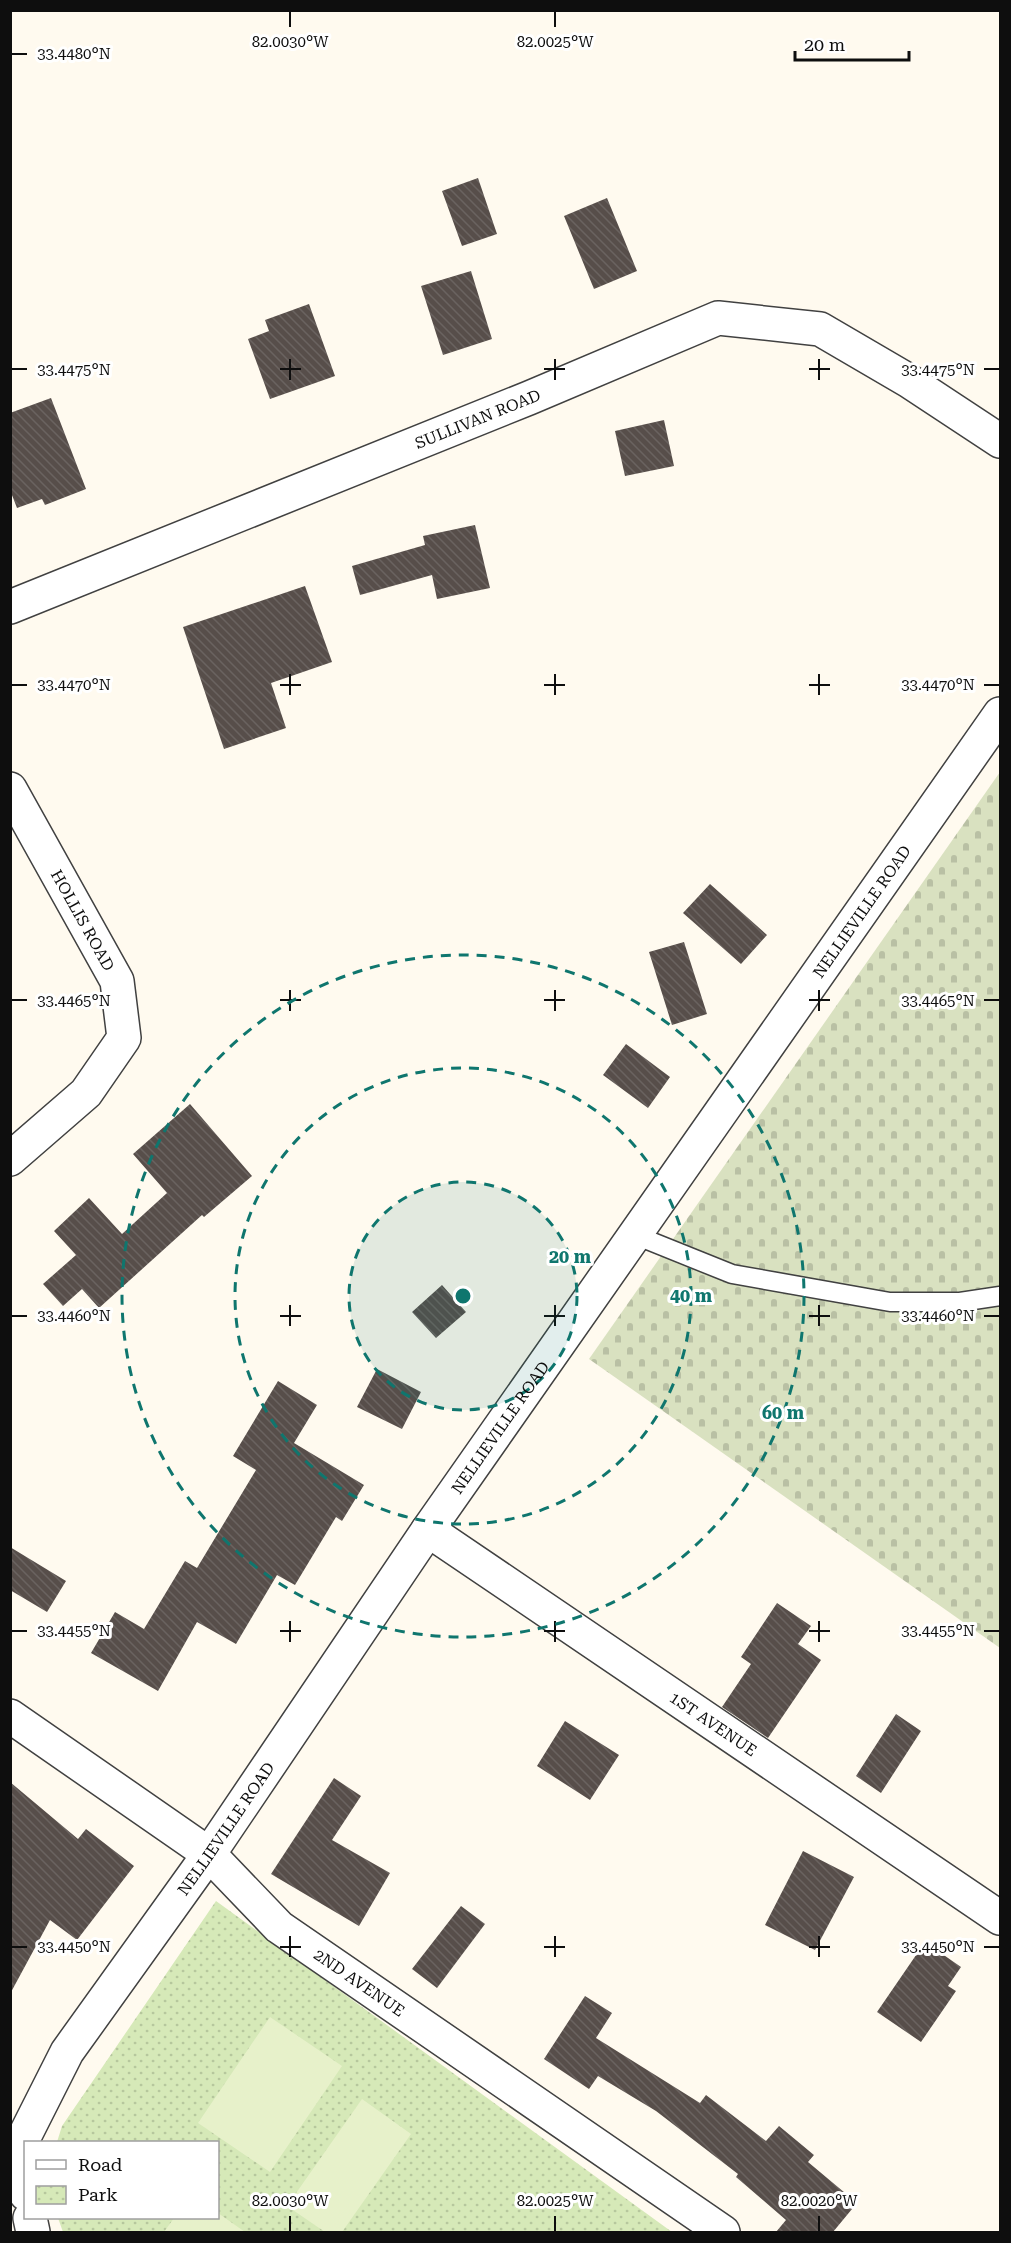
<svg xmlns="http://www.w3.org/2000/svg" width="1011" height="2243" viewBox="0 0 1011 2243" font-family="'Roboto Serif',serif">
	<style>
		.cemetery { fill: url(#cemetery-stones) }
		.park { fill: url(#park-dots) }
		.pitch { fill: #e7f1ca }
		.building { fill: url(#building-back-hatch) }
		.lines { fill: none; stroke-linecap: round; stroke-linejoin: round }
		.lane-casing { stroke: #414141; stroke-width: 21 }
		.street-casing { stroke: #414141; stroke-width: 36 }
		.lane { stroke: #fff; stroke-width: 18 }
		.street { stroke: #fff; stroke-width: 33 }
		.ticks { fill: none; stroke: #0e0e0e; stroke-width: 2 }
		.ring { fill: none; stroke: #0f766e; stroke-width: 3; stroke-dasharray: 10 8 }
		.labels { text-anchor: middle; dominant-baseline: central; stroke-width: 6; stroke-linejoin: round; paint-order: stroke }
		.street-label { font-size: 16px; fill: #0e0e0e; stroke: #fff }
		.ticks-label { font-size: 15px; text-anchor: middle; fill: #0e0e0e; stroke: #fff; stroke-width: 6; stroke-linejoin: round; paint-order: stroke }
		.centre { fill: #0f766e; stroke: #fff; stroke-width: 3 }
		.ring-label { font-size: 18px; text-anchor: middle; font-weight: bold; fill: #0f766e; stroke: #fff; stroke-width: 6; stroke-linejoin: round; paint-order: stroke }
	</style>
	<defs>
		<pattern id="cemetery-stones" width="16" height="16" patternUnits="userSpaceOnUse" patternTransform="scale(1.5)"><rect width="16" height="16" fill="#d9e1c0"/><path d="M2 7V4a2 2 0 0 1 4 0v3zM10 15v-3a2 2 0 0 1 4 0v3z" fill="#b9c0a4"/></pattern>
		<pattern id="park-dots" width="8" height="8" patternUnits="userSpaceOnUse" patternTransform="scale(1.5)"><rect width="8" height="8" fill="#d6e9b8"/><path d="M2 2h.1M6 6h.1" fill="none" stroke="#b6c79d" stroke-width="1.8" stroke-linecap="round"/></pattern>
		<pattern id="building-back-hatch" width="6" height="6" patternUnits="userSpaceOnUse" patternTransform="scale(1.5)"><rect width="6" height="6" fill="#574e4a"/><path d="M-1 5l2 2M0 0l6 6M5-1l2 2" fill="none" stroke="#6a6360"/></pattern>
	</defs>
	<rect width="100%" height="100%" fill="#fffaef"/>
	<path class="cemetery" d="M 1000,772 L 1000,1648 L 589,1359 Z"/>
	<path class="park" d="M 216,1901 L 672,2232 L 63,2232 L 58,2218 L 218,2218 L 218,2142 L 57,2142 L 62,2126 Z"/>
	<path class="pitch" d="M 270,2017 L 342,2066 L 270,2172 L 198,2123 Z
		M 362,2099 L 411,2134 L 342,2232 L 325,2232 L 287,2206 Z
		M 218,2213 L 245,2232 L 164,2232 L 174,2218 L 218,2218 Z"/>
	<path class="building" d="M 478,178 L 497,234 L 462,246 L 442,191 Z
		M 607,198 L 637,271 L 594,289 L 564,216 Z
		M 471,271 L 492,339 L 443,355 L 421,286 Z
		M 309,304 L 335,376 L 270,399 L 248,339 L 269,331 L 265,320 Z
		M 51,398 L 86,489 L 45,505 L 42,499 L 17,508 L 10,490 L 10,413 Z
		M 664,420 L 674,466 L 625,476 L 615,431 Z
		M 475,525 L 490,588 L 437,599 L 432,575 L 360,595 L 352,566 L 425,545 L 423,536 Z
		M 305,586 L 332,662 L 271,683 L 286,728 L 224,749 L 183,627 Z
		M 710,884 L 767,935 L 741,964 L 683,913 Z
		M 684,942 L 707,1014 L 672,1025 L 649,952 Z
		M 626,1044 L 670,1077 L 648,1108 L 603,1075 Z
		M 190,1104 L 252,1176 L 204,1217 L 202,1215 L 99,1308 L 82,1289 L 63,1306 L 43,1284 L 76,1255 L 54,1231 L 89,1198 L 122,1234 L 167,1193 L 133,1154 Z
		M 442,1285 L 466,1312 L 436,1338 L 412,1312 Z
		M 377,1369 L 421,1392 L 402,1429 L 357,1407 Z
		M 278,1381 L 317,1405 L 294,1443 L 364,1485 L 342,1521 L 336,1517 L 295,1585 L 277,1575 L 236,1644 L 197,1622 L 158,1691 L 91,1653 L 115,1612 L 144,1629 L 185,1561 L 197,1568 L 256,1470 L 233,1456 Z
		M 10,1547 L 66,1581 L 47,1612 L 10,1590 Z
		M 777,1603 L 811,1626 L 798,1644 L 821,1660 L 768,1738 L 722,1707 L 751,1664 L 741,1657 Z
		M 896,1714 L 921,1731 L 881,1793 L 856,1776 Z
		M 565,1721 L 619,1755 L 590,1800 L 537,1766 Z
		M 334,1778 L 361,1796 L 332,1840 L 390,1873 L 359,1926 L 271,1874 Z
		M 10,1782 L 78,1839 L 86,1829 L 134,1866 L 77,1940 L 50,1920 L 10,1994 Z
		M 803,1851 L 854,1877 L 815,1950 L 765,1925 Z
		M 461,1906 L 485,1924 L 437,1988 L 412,1969 Z
		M 925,1942 L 961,1967 L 948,1986 L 956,1991 L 921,2042 L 877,2012 Z
		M 585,1996 L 612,2013 L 596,2038 L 700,2103 L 706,2095 L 766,2141 L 779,2126 L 814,2155 L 808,2162 L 857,2203 L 833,2232 L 776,2232 L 786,2220 L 736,2177 L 738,2174 L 656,2111 L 598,2076 L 589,2089 L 544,2059 Z"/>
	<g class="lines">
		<g class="lane-casing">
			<path id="lane" d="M 635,1235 L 732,1274 L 890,1302 L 960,1302 L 1000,1296"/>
		</g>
		<g class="street-casing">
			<g id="street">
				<path id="s1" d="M 10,607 L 529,398 L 718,318 L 820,329 L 909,381 L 1000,441"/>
				<path id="s2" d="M 10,789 L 117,981 L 124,1038 L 86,1093 L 10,1159"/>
				<path id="s3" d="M 428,1530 L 1000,1918"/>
				<path id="s4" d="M 10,1716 L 209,1854 L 279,1927 L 723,2232"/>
				<path id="s5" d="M 26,2194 L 17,2151 L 67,2052 L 209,1854 L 428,1530 L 1000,714"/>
				<path d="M 30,2218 L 33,2232"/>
			</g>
		</g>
		<use href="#lane" class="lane"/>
		<use href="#street" class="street"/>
	</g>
	<path class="ticks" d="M 290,12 L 290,27M 555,12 L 555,27M 12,54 L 27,54M 290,359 L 290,380M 555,359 L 555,380M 819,359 L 819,380M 12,369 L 27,369M 280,369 L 301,369M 544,369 L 565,369M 809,369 L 830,369M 984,369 L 999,369M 290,674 L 290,695M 555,674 L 555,695M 819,674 L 819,695M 12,685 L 27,685M 280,685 L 301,685M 544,685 L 565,685M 809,685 L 830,685M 984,685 L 999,685M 290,990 L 290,1011M 555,990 L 555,1011M 819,990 L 819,1011M 12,1000 L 27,1000M 280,1000 L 301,1000M 544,1000 L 565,1000M 809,1000 L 830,1000M 984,1000 L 999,1000M 290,1305 L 290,1326M 555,1305 L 555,1326M 819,1305 L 819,1326M 12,1316 L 27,1316M 280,1316 L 301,1316M 544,1316 L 565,1316M 809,1316 L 830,1316M 984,1316 L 999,1316M 290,1621 L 290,1642M 555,1621 L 555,1642M 819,1621 L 819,1642M 12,1631 L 27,1631M 280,1631 L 301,1631M 544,1631 L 565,1631M 809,1631 L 830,1631M 984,1631 L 999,1631M 290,1936 L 290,1957M 555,1936 L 555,1957M 819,1936 L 819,1957M 12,1947 L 27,1947M 280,1947 L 301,1947M 544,1947 L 565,1947M 809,1947 L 830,1947M 984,1947 L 999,1947M 290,2216 L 290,2231M 555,2216 L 555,2231M 819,2216 L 819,2231"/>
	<circle cx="463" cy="1296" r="114" fill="#0f766e" fill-opacity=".12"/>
	<g class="ring">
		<circle cx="463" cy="1296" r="114"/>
		<circle cx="463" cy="1296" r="228"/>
		<circle cx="463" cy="1296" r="341"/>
	</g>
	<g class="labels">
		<g class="street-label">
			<text stroke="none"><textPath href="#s1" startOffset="504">SULLIVAN ROAD</textPath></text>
			<text stroke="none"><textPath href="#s5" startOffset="1545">NELLIEVILLE ROAD</textPath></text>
			<text stroke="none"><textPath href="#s2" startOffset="150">HOLLIS ROAD</textPath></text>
			<text stroke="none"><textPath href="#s5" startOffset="915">NELLIEVILLE ROAD</textPath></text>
			<text stroke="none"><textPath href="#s3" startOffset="345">1ST AVENUE</textPath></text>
			<text stroke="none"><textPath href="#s5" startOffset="429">NELLIEVILLE ROAD</textPath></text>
			<text stroke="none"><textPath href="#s4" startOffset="441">2ND AVENUE</textPath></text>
		</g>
	</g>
	<g class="ticks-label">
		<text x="290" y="47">82.0030°W</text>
		<text x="555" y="47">82.0025°W</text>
		<text x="74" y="59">33.4480°N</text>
		<text x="74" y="375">33.4475°N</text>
		<text x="938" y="375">33.4475°N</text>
		<text x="74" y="690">33.4470°N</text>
		<text x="938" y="690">33.4470°N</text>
		<text x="74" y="1006">33.4465°N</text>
		<text x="938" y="1006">33.4465°N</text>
		<text x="74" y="1321">33.4460°N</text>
		<text x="938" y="1321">33.4460°N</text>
		<text x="74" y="1636">33.4455°N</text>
		<text x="938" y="1636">33.4455°N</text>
		<text x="74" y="1952">33.4450°N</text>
		<text x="938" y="1952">33.4450°N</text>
		<text x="290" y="2206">82.0030°W</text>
		<text x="555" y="2206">82.0025°W</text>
		<text x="819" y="2206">82.0020°W</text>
	</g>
	<circle cx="463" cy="1296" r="9" class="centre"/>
	<g class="ring-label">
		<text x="570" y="1263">20 m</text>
		<text x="691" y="1302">40 m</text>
		<text x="783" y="1419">60 m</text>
	</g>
	<rect width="1011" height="2243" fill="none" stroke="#0e0e0e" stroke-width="24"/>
	<rect x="24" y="2141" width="195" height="78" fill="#ffffff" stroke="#9f9f9f" stroke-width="1.5"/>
	<rect x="36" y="2160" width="30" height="9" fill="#ffffff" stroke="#9f9f9f" stroke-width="1.5"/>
	<text x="78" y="2171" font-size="18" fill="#0e0e0e">Road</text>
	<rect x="36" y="2186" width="30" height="18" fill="url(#park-dots)" stroke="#9f9f9f" stroke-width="1.5"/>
	<text x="78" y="2201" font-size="18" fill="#0e0e0e">Park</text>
	<path d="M795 51v9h114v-9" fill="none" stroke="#0e0e0e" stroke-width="3"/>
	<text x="804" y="51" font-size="18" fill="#0e0e0e" stroke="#ffffff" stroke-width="4.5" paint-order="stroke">20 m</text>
</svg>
